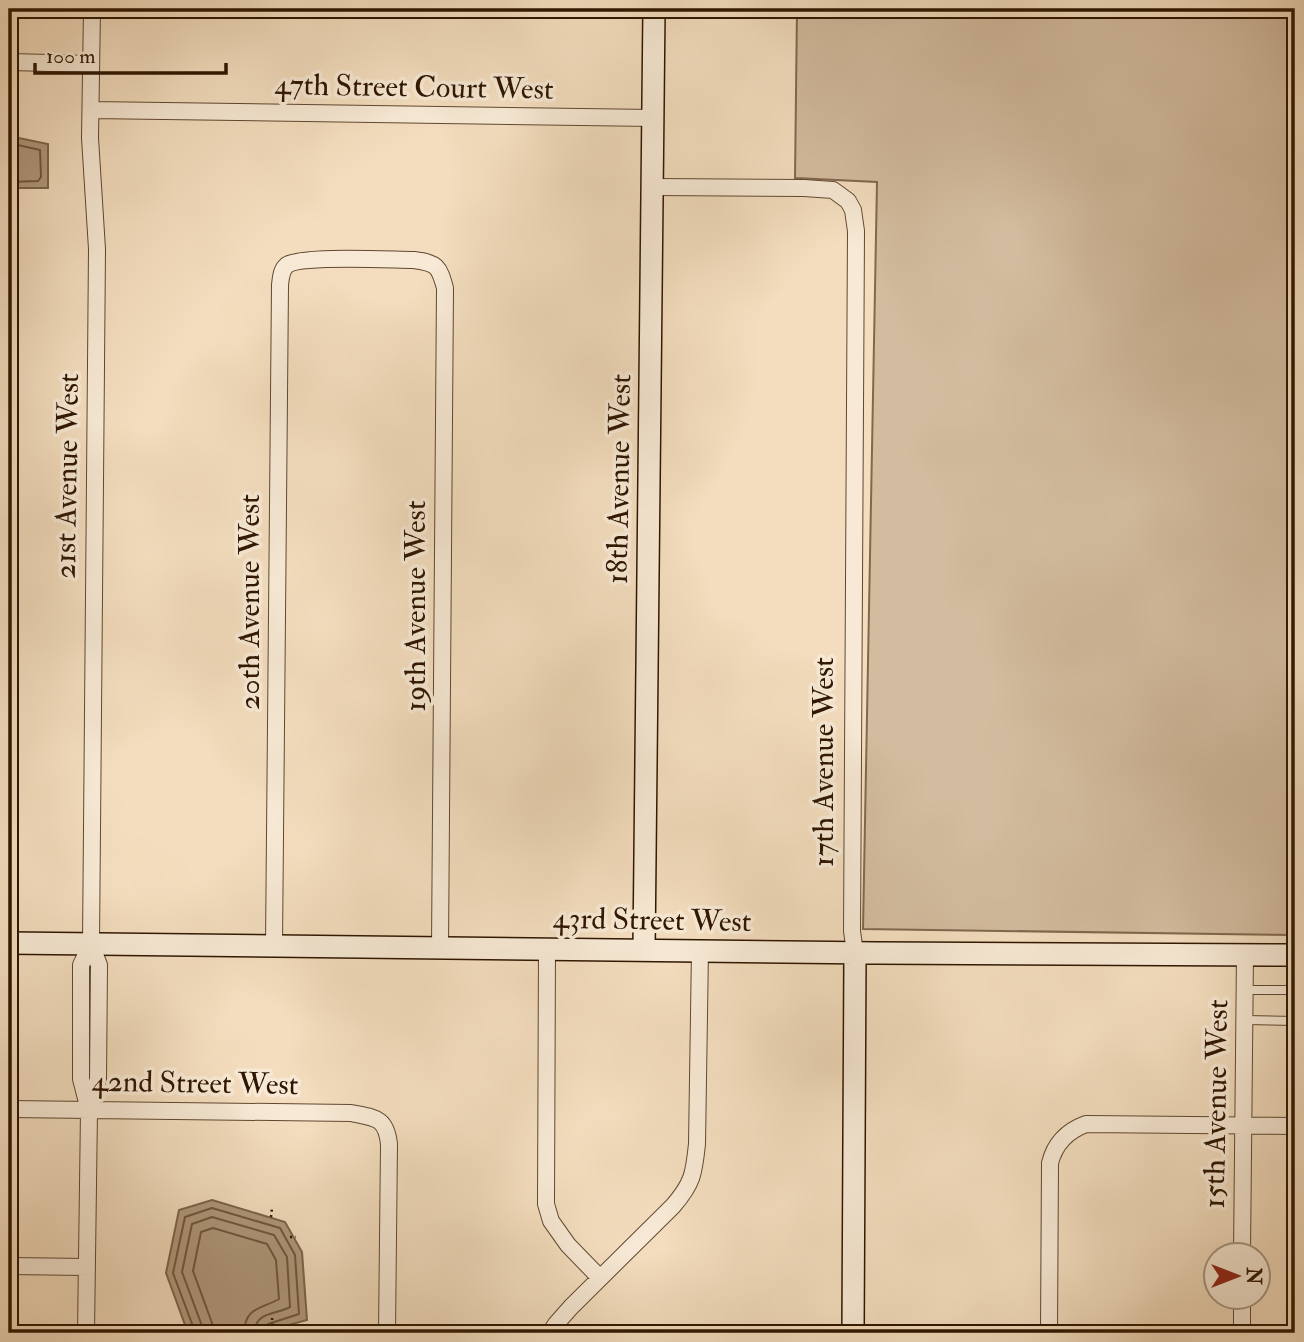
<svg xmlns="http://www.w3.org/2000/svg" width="1304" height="1342" viewBox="0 0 1304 1342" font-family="'IM FELL Double Pica',serif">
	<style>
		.green { fill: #d2bb9e; stroke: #80684f; stroke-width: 2 }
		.water { fill: #b0997d; stroke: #7c654b; stroke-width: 2 }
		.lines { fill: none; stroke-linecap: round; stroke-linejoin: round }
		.shore { stroke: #70583e; stroke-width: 2 }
		.lane-casing { stroke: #604830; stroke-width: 10 }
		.street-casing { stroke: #604830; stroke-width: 18 }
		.secondary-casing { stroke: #2f1600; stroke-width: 24 }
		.path { stroke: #2f1600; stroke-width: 2.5; stroke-dasharray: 2 3.5; stroke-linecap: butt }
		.lane { stroke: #f7e9d5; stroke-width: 8 }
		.street { stroke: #f7e9d5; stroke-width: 16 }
		.secondary { stroke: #f7e9d5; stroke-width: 21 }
		.labels { text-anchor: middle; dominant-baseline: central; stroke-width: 7; stroke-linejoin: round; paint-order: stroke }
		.street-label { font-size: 30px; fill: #2f1600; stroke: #f7e9d5 }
	</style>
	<rect width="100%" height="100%" fill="#f3ddbe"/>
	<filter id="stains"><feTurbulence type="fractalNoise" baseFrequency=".00286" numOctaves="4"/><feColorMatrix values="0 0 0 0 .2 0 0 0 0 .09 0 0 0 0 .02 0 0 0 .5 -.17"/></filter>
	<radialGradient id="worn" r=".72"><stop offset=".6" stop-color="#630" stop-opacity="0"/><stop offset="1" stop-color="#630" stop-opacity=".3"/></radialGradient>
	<path class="green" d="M 797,9 L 1295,9 L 1295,935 L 863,929 L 877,182 L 795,178 Z"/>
	<path class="water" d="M 9,136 L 48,144 L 48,188 L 9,188 Z
		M 212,1200 L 285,1222 L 302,1252 L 307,1320 L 259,1333 L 188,1333 L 166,1273 L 179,1210 Z"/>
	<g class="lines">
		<path class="shore" d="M 9,143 L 40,150 L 41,177 L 38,181 L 9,182
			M 194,1333 L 194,1329 L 173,1273 L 185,1217 L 212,1208 L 280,1228 L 295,1255 L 299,1314 L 268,1324 L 264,1328 L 263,1333
			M 203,1333 L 202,1326 L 182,1272 L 192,1224 L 212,1217 L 274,1235 L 287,1257 L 290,1307 C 275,1315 256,1311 254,1333
			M 214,1333 L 212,1323 L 193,1271 L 201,1232 L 213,1228 L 267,1244 L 276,1260 L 279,1299 C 261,1309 245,1307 244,1333"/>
		<g class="lane-casing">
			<path id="lane" d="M 1245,990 L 1295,990
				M 1245,1020 L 1295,1021"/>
		</g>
		<g class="street-casing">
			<path id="street" d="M 9,62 L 91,64
				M 91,110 L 653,118
				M 653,187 L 804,188 L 833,190 L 848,201 L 853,210 L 856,231 L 852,931 L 855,953
				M 274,945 L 280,285 C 281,277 281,270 287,265 C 302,255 392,260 414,260 C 437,263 439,266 445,288 L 440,947
				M 547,949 L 546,1204 L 551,1221 L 568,1245 L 600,1278
				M 9,1109 L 351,1113 C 375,1118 386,1117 389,1144 L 387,1333
				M 89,1110 L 98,1080 L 99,965 L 91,944 L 97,249 L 90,138 L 92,9
				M 1242,1254 L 1245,954
				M 9,1266 L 87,1267
				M 86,1333 L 89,1110 L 81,1079 L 81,965 L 91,944
				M 550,1333 L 556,1324 L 571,1307 L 673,1206 C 693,1183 694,1173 697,1144 L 700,950
				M 1049,1333 L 1050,1163 C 1055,1143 1067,1131 1086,1124 L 1295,1126
				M 1242,1333 L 1242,1296"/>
		</g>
		<g class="secondary-casing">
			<path id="secondary" d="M 9,943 L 876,953 L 1295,955
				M 644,950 L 654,9
				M 853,1333 L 855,953"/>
		</g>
		<path class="path" d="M 271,1217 L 272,1208
			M 290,1237 L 296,1237
			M 272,1318 L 273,1330"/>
		<use href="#lane" class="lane"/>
		<use href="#street" class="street"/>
		<use href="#secondary" class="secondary"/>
	</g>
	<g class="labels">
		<g class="street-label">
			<text transform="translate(414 87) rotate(1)">47th Street Court West</text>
			<text transform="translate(67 476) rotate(-89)">21st Avenue West</text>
			<text transform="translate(619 479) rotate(-89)">18th Avenue West</text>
			<text transform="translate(249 602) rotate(-90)">20th Avenue West</text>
			<text transform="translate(415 606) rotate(-90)">19th Avenue West</text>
			<text transform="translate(823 762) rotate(-90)">17th Avenue West</text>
			<text transform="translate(652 920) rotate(1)">43rd Street West</text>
			<text transform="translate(195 1083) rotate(1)">42nd Street West</text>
			<text transform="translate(1216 1104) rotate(-89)">15th Avenue West</text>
		</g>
	</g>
	<rect width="1304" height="1342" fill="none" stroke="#f3ddbe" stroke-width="35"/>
	<rect x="10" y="10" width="1283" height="1321" fill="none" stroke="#2f1600" stroke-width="3.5"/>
	<rect x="18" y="18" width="1269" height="1307" fill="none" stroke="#2f1600" stroke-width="2"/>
	<g transform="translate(1237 1276) rotate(90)"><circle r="33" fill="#f7e9d5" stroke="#a79580" stroke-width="2"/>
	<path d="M0-5L12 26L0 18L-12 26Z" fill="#8f2418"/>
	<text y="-10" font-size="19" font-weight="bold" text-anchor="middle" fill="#2f1600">N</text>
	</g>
	<path d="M35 63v10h191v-10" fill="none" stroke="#2f1600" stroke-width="3.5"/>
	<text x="46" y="63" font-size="21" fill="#2f1600" stroke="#f7e9d5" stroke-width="5" paint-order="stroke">100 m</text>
	<rect width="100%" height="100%" filter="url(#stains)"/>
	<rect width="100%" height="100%" fill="url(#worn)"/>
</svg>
